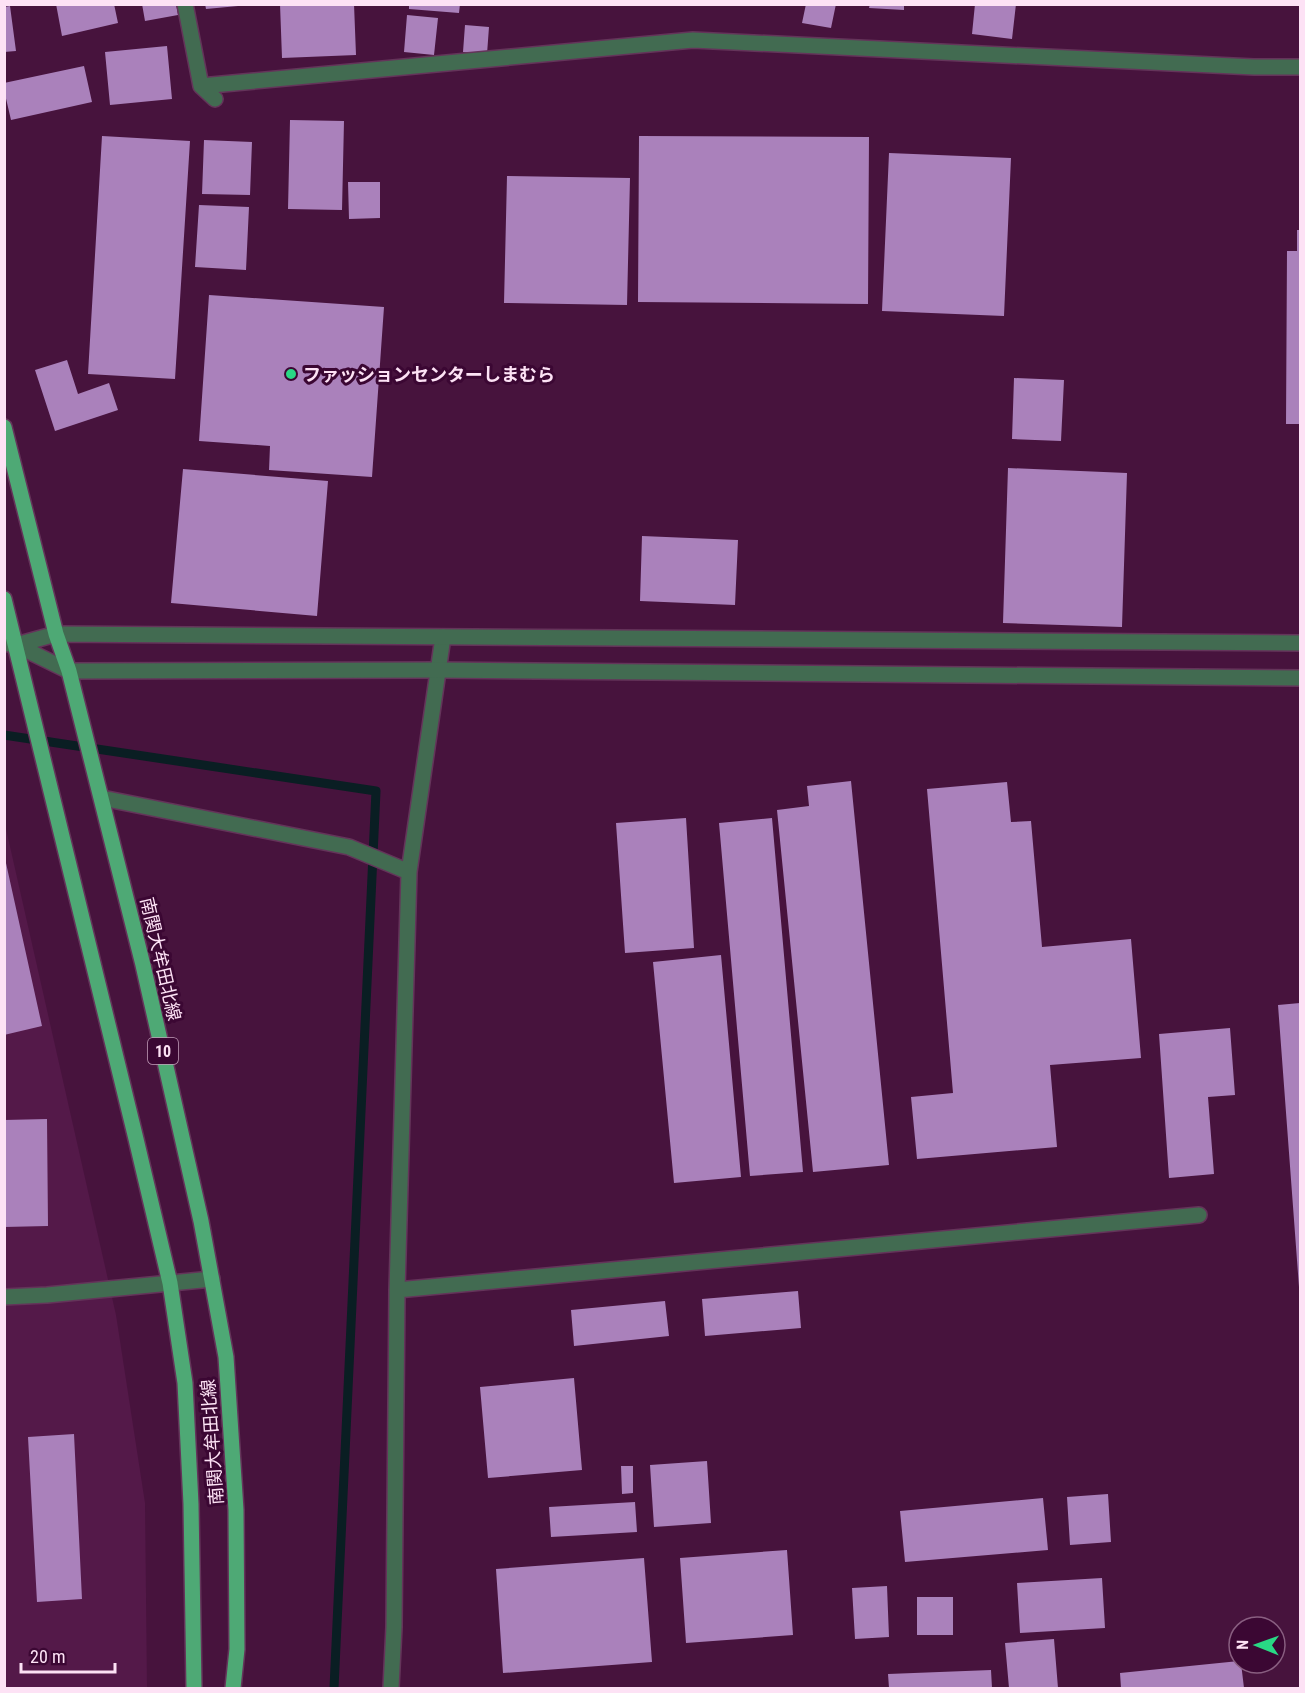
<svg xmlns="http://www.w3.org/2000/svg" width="1305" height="1693" viewBox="0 0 1305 1693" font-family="'Roboto Condensed','Noto Sans JP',sans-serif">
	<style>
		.built { fill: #541949 }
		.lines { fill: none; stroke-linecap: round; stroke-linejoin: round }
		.stream { stroke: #0a1e23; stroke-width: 9 }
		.building { fill: #aa81bb }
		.service-casing { stroke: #64345a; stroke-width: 18 }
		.minor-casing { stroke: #64345a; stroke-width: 18 }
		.tertiary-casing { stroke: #64345a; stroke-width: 18 }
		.primary-casing { stroke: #64345a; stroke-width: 18 }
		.service { stroke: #426b51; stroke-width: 15 }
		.minor { stroke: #426b51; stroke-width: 15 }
		.tertiary { stroke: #426b51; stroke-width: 15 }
		.primary { stroke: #4ea975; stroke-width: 15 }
		.poi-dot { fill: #29d885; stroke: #3b0733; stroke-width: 2 }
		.labels { text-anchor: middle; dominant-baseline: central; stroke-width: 6; stroke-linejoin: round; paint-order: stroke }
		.shield { fill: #3b0733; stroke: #c3a0bb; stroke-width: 1.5 }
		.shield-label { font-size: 16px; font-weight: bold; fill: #fde2f5 }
		.poi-label { font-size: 18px; font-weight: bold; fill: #fde2f5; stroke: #3b0733; text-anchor: start }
		.street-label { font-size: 18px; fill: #fde2f5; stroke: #3b0733 }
	</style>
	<rect width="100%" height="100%" fill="#47133d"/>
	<path class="built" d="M 4,820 L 116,1315 L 145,1503 L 147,1688 L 5,1688 Z"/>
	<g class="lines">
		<path class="stream" d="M 4,735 L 376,791 L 334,1688"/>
	</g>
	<path class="building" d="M 56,4 L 114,4 L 118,23 L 62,36 Z
		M 142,4 L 176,4 L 178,15 L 145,21 Z
		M 205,4 L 238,4 L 238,6 L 206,9 Z
		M 280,4 L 354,4 L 356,55 L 282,58 Z
		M 409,4 L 460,4 L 459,13 L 409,9 Z
		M 806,4 L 836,4 L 831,28 L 802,23 Z
		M 870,4 L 904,4 L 904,10 L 869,8 Z
		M 975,4 L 1016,4 L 1012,39 L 972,34 Z
		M 10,6 L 16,51 L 4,52 L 4,7 Z
		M 407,15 L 438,18 L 434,55 L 404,52 Z
		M 465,25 L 489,27 L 487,54 L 463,52 Z
		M 167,46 L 172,99 L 110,105 L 105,52 Z
		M 84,66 L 92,102 L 11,120 L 4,90 L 4,83 Z
		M 290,120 L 344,121 L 342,210 L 288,209 Z
		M 102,136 L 190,141 L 175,379 L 88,374 Z
		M 639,136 L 869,137 L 868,304 L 638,302 Z
		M 204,140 L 252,142 L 250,195 L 202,194 Z
		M 889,153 L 1011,158 L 1004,316 L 882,311 Z
		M 507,176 L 630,178 L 627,305 L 504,303 Z
		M 348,182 L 380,182 L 380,218 L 349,219 Z
		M 199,205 L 249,207 L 246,270 L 195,267 Z
		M 1297,230 L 1300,230 L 1300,424 L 1286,424 L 1287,251 L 1297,251 Z
		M 209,295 L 384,307 L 372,477 L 269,470 L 270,446 L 199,441 Z
		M 67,360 L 78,394 L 109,383 L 118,410 L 55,431 L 35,370 Z
		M 1014,378 L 1064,380 L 1061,441 L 1012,439 Z
		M 1008,468 L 1127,473 L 1122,627 L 1003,623 Z
		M 183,469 L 328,481 L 317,616 L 171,603 Z
		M 642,536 L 738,540 L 735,605 L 640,601 Z
		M 851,781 L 889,1165 L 813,1172 L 777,810 L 809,806 L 807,786 Z
		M 1007,782 L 1011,822 L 1031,821 L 1042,947 L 1131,939 L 1141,1058 L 1050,1065 L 1057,1147 L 917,1159 L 911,1097 L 953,1093 L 927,789 Z
		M 686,818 L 694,948 L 625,953 L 616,823 Z
		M 772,818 L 803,1172 L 750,1176 L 719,823 Z
		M 4,854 L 42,1026 L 4,1035 Z
		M 721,955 L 741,1177 L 674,1183 L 653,962 Z
		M 1300,1003 L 1300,1287 L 1299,1287 L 1278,1005 Z
		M 1230,1028 L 1235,1095 L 1208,1097 L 1214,1174 L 1169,1178 L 1159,1034 Z
		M 47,1119 L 48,1226 L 4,1227 L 4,1120 Z
		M 798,1291 L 801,1328 L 705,1336 L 702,1299 Z
		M 665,1301 L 669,1336 L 574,1346 L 571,1310 Z
		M 574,1378 L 582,1470 L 488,1478 L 480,1387 Z
		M 74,1434 L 82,1599 L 37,1602 L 28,1437 Z
		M 707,1461 L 711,1523 L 654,1527 L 650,1465 Z
		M 621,1466 L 633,1466 L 633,1493 L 622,1494 Z
		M 1108,1494 L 1111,1542 L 1070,1545 L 1067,1497 Z
		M 1043,1498 L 1048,1550 L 905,1562 L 900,1511 Z
		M 635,1502 L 637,1532 L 551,1537 L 549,1507 Z
		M 787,1550 L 793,1635 L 686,1643 L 680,1558 Z
		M 644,1558 L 652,1662 L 503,1673 L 496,1569 Z
		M 1102,1578 L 1105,1628 L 1020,1633 L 1017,1583 Z
		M 887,1586 L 889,1637 L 855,1639 L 852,1588 Z
		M 917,1597 L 953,1597 L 953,1635 L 917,1635 Z
		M 1054,1639 L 1058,1688 L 1009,1688 L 1005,1643 Z
		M 1239,1661 L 1239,1663 L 1241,1663 L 1244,1688 L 1121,1688 L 1120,1673 Z
		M 991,1670 L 992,1688 L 889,1688 L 888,1674 Z"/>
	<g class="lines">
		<g class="service-casing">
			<path id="service" d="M 102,798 L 349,847 L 409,872
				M 397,1290 L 1199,1215
				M 4,1297 L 47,1295 L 212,1279
				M 391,1688 L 394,1627 L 397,1290 L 409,872 L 443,637"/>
		</g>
		<g class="minor-casing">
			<path id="minor" d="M 185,4 L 201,86 L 215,99
				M 201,86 L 693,40 L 1254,67 L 1300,67"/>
		</g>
		<g class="tertiary-casing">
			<path id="tertiary" d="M 4,643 L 16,645 L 69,671 L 439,670 L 1300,678
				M 16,645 L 56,634 L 1300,643"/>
		</g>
		<g class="primary-casing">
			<path id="primary" d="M 4,427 L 56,634 L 69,671 L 143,965 L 201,1221 L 226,1357 L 236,1510 L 237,1649 L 233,1688
				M 4,599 L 136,1139 L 170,1283 L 185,1383 L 191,1504 L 194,1688"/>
		</g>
		<use href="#service" class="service"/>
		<use href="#minor" class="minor"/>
		<use href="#tertiary" class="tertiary"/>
		<use href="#primary" class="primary"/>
	</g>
	<circle class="poi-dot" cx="291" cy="374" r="6"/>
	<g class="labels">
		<rect class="shield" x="148" y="1038" width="30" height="26" rx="4.5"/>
		<g class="shield-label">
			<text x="163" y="1051">10</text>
		</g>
		<g class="poi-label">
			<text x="303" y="374">ファッションセンターしまむら</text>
		</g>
		<g class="street-label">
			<text transform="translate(161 959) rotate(77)">南関大牟田北線</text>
			<text transform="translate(212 1442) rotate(-94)">南関大牟田北線</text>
		</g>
	</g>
	<rect width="1305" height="1693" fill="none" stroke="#fde2f5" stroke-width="12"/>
	<g transform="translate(1257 1645) rotate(271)"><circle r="28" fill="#3b0733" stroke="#895f81" stroke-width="1.5"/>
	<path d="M0-4.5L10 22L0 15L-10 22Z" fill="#29d885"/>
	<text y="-9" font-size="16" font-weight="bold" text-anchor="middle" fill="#fde2f5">N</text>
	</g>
	<path d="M21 1663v9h94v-9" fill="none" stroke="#fde2f5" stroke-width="3"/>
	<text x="30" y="1663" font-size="18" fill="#fde2f5" stroke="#3b0733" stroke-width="4.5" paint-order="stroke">20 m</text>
</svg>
